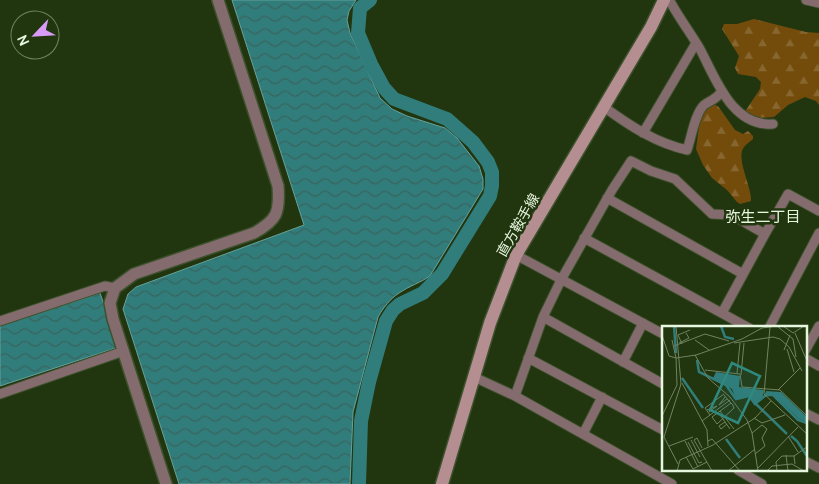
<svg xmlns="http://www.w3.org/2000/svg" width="819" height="484" viewBox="0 0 819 484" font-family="Cabin,'Noto Sans JP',sans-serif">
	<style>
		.forest { fill: url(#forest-firs) }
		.water { fill: url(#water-waves); stroke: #67a199 }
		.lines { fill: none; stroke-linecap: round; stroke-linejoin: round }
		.river { stroke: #307d7b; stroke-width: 14 }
		.minor-casing { stroke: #3d512c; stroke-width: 11 }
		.tertiary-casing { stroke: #3d512c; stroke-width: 14 }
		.secondary-casing { stroke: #3d512c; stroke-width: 15 }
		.minor { stroke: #846c6e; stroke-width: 9 }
		.tertiary { stroke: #846c6e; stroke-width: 11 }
		.secondary { stroke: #b48e91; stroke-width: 12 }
		.labels { text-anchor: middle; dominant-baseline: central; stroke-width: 5; stroke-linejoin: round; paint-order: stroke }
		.street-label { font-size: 14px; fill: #e7f6de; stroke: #21360f }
		.neighbourhood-label { font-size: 15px; fill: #e7f6de; stroke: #21360f }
		.inset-river { fill: none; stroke: #307d7b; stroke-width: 2.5 }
		.inset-road { fill: none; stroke: #708362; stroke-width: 1 }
		.view { fill: #2f897f; fill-opacity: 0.15; stroke: #2f897f; stroke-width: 2.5 }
		.inset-edge { fill: none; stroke: #e7f6de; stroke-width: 2.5 }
	</style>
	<defs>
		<pattern id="forest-firs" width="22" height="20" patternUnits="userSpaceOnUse" patternTransform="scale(1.25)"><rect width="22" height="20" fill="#734c0c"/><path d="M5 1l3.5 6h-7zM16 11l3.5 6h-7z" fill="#87662f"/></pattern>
		<pattern id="water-waves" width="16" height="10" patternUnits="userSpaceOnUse" patternTransform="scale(1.25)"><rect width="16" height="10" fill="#307d7b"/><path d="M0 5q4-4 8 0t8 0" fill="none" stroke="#3a645f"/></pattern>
	</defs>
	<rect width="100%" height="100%" fill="#21360f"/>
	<path class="forest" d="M 754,19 L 806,32 L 819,33 L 819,105 L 816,101 L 805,97 L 788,105 L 774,117 L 755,118 L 744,113 L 760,89 L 761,82 L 756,77 L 738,74 L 735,68 L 739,56 L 722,29 L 724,24 L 737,24 Z
		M 715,105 L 718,106 L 735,130 L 743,134 L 748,131 L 753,136 L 753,139 C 750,142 746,144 744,147 C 735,158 752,187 751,201 L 740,204 L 737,202 L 727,190 L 712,178 L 703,165 L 696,149 L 701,111 L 706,107 Z"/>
	<path class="water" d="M 232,0 L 356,0 L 349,11 L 347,20 L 350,33 L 380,98 L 392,109 L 407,116 L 445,128 L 457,138 L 479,166 L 483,179 L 483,189 L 430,276 C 420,283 409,286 399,293 C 390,299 383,308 378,317 L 353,412 L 350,484 L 179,484 L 123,309 L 128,294 L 136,287 L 304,225 Z
		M 100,293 L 119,347 L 0,386 L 0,326 Z"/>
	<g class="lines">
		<path class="river" d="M 359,484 L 361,421 L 369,382 L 386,321 L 393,310 L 400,304 L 423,293 L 442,274 L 490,196 L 492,186 L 492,172 L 488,162 L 473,142 L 447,119 L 394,99 L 384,88 L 371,64 L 358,33 L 360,8 L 370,0"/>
		<g class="minor-casing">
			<path id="minor" d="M 806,0 L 819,3
				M 664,1 L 671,3 C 680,19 691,34 700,49 C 716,79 732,127 773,124
				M 604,107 C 630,126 656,143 687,150 C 691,139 695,113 704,105 C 712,99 715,101 722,91
				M 643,133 L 696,43
				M 607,198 L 743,274
				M 584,238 L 749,328
				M 516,255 L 663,334
				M 722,313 L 765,234
				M 543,317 L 663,384
				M 0,321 L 105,286 L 115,288
				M 769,328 L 819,233
				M 805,351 L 819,326
				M 528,358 L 663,430
				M 805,358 L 819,366
				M 623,362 L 643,323
				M 474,377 L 515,396 L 672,484
				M 0,394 L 124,351
				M 515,396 L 543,317 L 561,280 L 612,190 L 631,161 L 651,171 L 675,179 L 712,214 L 732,215 L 765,234 L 788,194 L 819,211
				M 805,413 L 819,420
				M 583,434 L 602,397
				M 805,461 L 819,468
				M 738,470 L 762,484"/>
		</g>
		<g class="tertiary-casing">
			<path id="tertiary" d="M 166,484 L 113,319 L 110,303 L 115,288 L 134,274 L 254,233 C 277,220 280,213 278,186 L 218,0"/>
		</g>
		<g class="secondary-casing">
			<path id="secondary" d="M 442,484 L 490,323 L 516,255 L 651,27 L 664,0"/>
		</g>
		<use href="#minor" class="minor"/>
		<use href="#tertiary" class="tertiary"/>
		<use href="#secondary" class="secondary"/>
	</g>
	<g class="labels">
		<g class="street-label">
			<text transform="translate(518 225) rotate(-60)">直方鞍手線</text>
		</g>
		<g class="neighbourhood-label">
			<text x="763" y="217">弥生二丁目</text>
		</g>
	</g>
	<g transform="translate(662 326)">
		<rect width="145" height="145" fill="#21360f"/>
		<path d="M 54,46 L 78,50 L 77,61 L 102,64 L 100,74 L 91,77 L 88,69 L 74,73 L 70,63 L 51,52 ZM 104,65 L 119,66 L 145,91 L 145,96 L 137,93 L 111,68 L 103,68 Z" fill="#307d7b"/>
		<path class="inset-river" d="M 12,0 L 14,27M 59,0 L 63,11 L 72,13M 35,34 L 37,46 L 64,59 L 74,73 L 87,70 L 93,78 L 104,69 L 111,69 L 136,94 L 145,97M 20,52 L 41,82M 94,78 L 125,108M 129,110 L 135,115 L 145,130M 64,113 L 78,132"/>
		<path class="inset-road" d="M 14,0 L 19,58 L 2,111 L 16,138M 75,0 L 98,0M 115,0 L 131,13 L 134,31M 121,0 L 131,7 L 142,0M 108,1 L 102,68 L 145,108M 133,7 L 145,35M 0,9 L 7,30 L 14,32 L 10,14M 33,14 L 47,24M 17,17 L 27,12 L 24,7M 72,17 L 111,11 L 118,13 L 127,21 L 140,45M 20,18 L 16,9 L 28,4M 12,20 L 43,8 L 67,15M 125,23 L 132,46M 122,24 L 128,9M 33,29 L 46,52 L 68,71 L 85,94 L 90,107 L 96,145M 43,44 L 78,48 L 80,61 L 118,64 L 145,90M 75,47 L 78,17M 79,49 L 82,17M 20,57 L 45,104 L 46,120M 116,64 L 138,42M 62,69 L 67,75 L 71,79 L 71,80 L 72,82 L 55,98 L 50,91 L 69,77M 63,71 L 57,79 L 65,73M 45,84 L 55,80 L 47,86M 58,85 L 72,103M 56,86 L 68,103M 48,89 L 43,82 L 62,68M 0,90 L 15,59 L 14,32 L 34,29 L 80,13 L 100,2 L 115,0M 92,92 L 100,97 L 123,89M 40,95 L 68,74M 63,96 L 57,100 L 59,103 L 65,98M 90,107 L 100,99 L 105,103 L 100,112 L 103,120 L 93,128M 126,110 L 136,126M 29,114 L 38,131M 23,115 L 36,141M 46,115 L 50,113 L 78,145M 26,116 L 37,137 L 40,136M 7,120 L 31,111M 40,122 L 35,112 L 32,114 L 50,145M 124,129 L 126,145M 24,131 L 31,143 L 45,136M 133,138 L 132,130 L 145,121M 96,142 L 136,101M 15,145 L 18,134 L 51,119 L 93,92 L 109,75M 66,145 L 93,123M 105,145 L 110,140 L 130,138 L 142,145M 115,145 L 114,136 L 120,130 L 132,130"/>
		<path class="view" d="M 70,37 L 98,50 L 76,97 L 48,84 Z"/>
		<rect width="145" height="145" class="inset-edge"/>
	</g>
	<g transform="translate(35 35) rotate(245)"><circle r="24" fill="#21360f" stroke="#708362"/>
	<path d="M0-4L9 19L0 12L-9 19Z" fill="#d89bf8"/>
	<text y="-8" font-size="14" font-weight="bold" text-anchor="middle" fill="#e7f6de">N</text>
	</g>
</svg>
